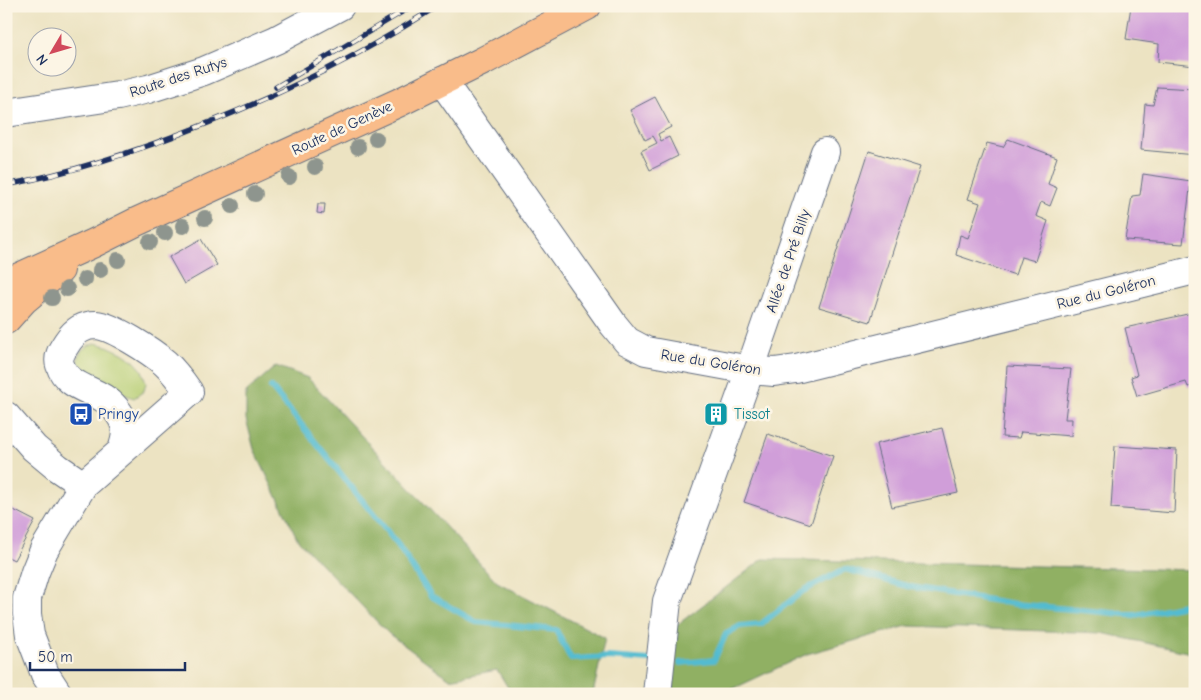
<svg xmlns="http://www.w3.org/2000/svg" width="1201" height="700" viewBox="0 0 1201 700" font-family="'Comic Neue',sans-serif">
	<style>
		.green { fill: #b5cd72; stroke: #687e68 }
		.forest { fill: #90b064; stroke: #567061 }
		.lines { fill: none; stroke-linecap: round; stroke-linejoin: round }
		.stream { stroke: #52bbd0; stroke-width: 6 }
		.building { fill: #d09ed9 }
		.minor-casing { stroke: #646e81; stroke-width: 30 }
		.major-casing { stroke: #646e81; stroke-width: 30 }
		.minor { stroke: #fff; stroke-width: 28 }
		.major { stroke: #f9bc8a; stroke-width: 28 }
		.rail-casing { stroke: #1b2f5e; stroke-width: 5.5 }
		.rail { stroke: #fcf5e5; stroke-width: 4; stroke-dasharray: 11; stroke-linecap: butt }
		.tree { fill: #8e958e }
		.labels { text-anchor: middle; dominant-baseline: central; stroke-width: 5; stroke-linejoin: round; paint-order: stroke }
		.street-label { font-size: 15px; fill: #1b2f5e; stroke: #fcf5e5 }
		.transit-label { font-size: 15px; fill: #164399; stroke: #fcf5e5; text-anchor: start }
		.culture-label { font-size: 15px; fill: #0d838f; stroke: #fcf5e5; text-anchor: start }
	</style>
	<rect width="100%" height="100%" fill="#fcf5e5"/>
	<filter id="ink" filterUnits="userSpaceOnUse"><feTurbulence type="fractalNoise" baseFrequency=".02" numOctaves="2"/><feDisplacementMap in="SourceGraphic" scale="10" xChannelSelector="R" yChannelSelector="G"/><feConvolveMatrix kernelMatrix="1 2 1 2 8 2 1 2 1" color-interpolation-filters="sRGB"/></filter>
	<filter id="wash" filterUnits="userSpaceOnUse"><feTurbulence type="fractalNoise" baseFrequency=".0096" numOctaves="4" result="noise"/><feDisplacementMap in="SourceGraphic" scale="20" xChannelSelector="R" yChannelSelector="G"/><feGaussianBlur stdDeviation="1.12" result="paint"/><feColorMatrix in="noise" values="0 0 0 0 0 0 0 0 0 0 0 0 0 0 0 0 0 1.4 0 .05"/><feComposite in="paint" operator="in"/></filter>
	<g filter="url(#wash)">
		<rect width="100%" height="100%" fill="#ece3c2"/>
		<path class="green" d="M 95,343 L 107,346 L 122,353 L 134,361 L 142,370 L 146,383 L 144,391 L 134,398 L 112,390 L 84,374 L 79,366 L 78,359 L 81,351 L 87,346 Z"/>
		<path class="forest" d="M 276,366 L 308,378 L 497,582 L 605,638 L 593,694 L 512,694 L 497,670 L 450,679 L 389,634 L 298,540 L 254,449 L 246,419 L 246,392 Z
			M 763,559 L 1195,570 L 1195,654 L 1102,633 L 907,626 L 807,654 L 722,694 L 674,694 L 669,631 Z"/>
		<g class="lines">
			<path class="stream" d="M 271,387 L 398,545 L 431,596 L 476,622 L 556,630 L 571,659 L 608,657 L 650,660
				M 680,663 L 714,660 L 726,634 L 740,626 L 761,624 L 803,591 L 845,569 L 911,587 L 1015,604 L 1135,615 L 1195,603"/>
		</g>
		<g id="blocks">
			<path class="building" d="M 1131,6 L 1195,6 L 1195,66 L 1158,62 L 1159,44 L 1126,39 Z
				M 1157,87 L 1195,89 L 1195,155 L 1141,150 L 1145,104 L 1153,105 Z
				M 655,97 L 671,127 L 658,134 L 661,141 L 669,137 L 678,156 L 650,170 L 641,151 L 657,143 L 653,136 L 645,140 L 630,110 Z
				M 1008,139 L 1057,157 L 1048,184 L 1057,188 L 1050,206 L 1041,202 L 1036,216 L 1048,221 L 1035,261 L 1021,257 L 1015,275 L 956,255 L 960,235 L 968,238 L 980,203 L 968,199 L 987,143 L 1003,147 Z
				M 869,151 L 920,167 L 870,322 L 819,307 Z
				M 1143,174 L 1191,181 L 1183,244 L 1125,240 L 1132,196 L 1140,195 Z
				M 318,204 L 325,204 L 324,214 L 317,213 Z
				M 201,239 L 217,265 L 184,284 L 169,257 Z
				M 1192,313 L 1195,324 L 1195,385 L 1188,387 L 1186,382 L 1137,396 L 1131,377 L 1137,375 L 1125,328 Z
				M 1007,366 L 1071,369 L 1065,419 L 1072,419 L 1071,436 L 1021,432 L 1019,438 L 1002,437 Z
				M 715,406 L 722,409 L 718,421 L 711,419 Z
				M 942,428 L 958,493 L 892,507 L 876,444 Z
				M 768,434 L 833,456 L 811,524 L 744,502 Z
				M 1115,446 L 1177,450 L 1174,513 L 1111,508 Z
				M 6,506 L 35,521 L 14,560 L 6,556 Z"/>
		</g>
	</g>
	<g filter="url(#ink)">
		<use href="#blocks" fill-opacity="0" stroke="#646e81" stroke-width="1"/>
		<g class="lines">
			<g class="minor-casing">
				<path id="minor" d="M 442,81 L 613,324 L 627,341 L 646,351 L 750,370 L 774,372 L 796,369 L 1195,270
					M 6,113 L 118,96 L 148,89 L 204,71 L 276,40 L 340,6
					M 6,416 L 34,448 L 58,468 L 83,485
					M 58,694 L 45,674 L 30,635 L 27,614 L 27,598 L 35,572 L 44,550 L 83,485 L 189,392 C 182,382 175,372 165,363 C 152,352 113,326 96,325 C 83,325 74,332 68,341 C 63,349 57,356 60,365 C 67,388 95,389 110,403 C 115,407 119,413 122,418 C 128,429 126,438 122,450
					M 657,694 L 667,601 L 750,370 L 825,152"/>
			</g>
			<g class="major-casing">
				<path id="major" d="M 6,283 L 94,243 L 136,222 L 400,102 L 483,61 L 587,6
					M 6,320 L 24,300 L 60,270"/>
			</g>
			<use href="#minor" class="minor"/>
			<use href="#major" class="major"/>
			<g class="rail-casing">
				<path id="rail" d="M 276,87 L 412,6
					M 6,185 C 76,172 143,149 208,123 C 288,91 365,53 437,6"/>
			</g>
			<use href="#rail" class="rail"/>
		</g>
		<g class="tree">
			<circle cx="376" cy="139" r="8"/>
			<circle cx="358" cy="147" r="8"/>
			<circle cx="315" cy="167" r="8"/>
			<circle cx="289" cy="177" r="8"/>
			<circle cx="255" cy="194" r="8"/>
			<circle cx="232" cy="206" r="8"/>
			<circle cx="205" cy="218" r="8"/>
			<circle cx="183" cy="226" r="8"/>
			<circle cx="165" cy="233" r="8"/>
			<circle cx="150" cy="242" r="8"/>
			<circle cx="118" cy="260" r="8"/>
			<circle cx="100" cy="270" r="8"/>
			<circle cx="85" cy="279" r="8"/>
			<circle cx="67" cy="289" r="8"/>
			<circle cx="52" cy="298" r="8"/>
		</g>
	</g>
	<defs>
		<g id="bus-square" transform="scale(1.25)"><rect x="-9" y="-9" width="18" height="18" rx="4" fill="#1a4fb4" stroke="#fcf5e5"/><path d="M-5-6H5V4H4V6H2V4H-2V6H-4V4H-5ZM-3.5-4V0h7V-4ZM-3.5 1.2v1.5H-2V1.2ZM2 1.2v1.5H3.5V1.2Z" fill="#fff"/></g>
		<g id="building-square" transform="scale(1.25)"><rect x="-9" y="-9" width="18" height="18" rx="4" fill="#0f9aa8" stroke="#fcf5e5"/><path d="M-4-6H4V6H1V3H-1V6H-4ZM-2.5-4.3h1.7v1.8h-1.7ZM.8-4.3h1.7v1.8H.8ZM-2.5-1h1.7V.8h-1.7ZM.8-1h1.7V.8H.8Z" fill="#fff"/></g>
	</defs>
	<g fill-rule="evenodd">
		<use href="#bus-square" x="81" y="414"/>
		<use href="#building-square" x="716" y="414"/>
	</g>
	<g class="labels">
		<g class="street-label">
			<text transform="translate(178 77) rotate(-18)">Route des Rutys</text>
			<text transform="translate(342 128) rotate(-25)">Route de Genève</text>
			<text transform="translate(788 261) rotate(-71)">Allée de Pré Billy</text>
			<text transform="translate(1106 292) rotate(-14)">Rue du Goléron</text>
			<text transform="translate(711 362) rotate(9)">Rue du Goléron</text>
		</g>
		<g class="transit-label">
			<text x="98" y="414">Pringy</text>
		</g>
		<g class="culture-label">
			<text x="734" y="414">Tissot</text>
		</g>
	</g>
	<rect width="1201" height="700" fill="none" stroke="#fcf5e5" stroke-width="25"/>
	<g transform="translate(52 52) rotate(232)"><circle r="24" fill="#fcf5e5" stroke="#a2a6af"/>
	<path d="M0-4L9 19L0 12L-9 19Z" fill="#d1495b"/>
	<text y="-8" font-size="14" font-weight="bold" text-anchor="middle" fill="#1b2f5e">N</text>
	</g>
	<path d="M30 662v8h155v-8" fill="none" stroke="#1b2f5e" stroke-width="2.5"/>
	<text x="38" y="662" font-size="15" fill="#1b2f5e" stroke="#fcf5e5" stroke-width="4" paint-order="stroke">50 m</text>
</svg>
